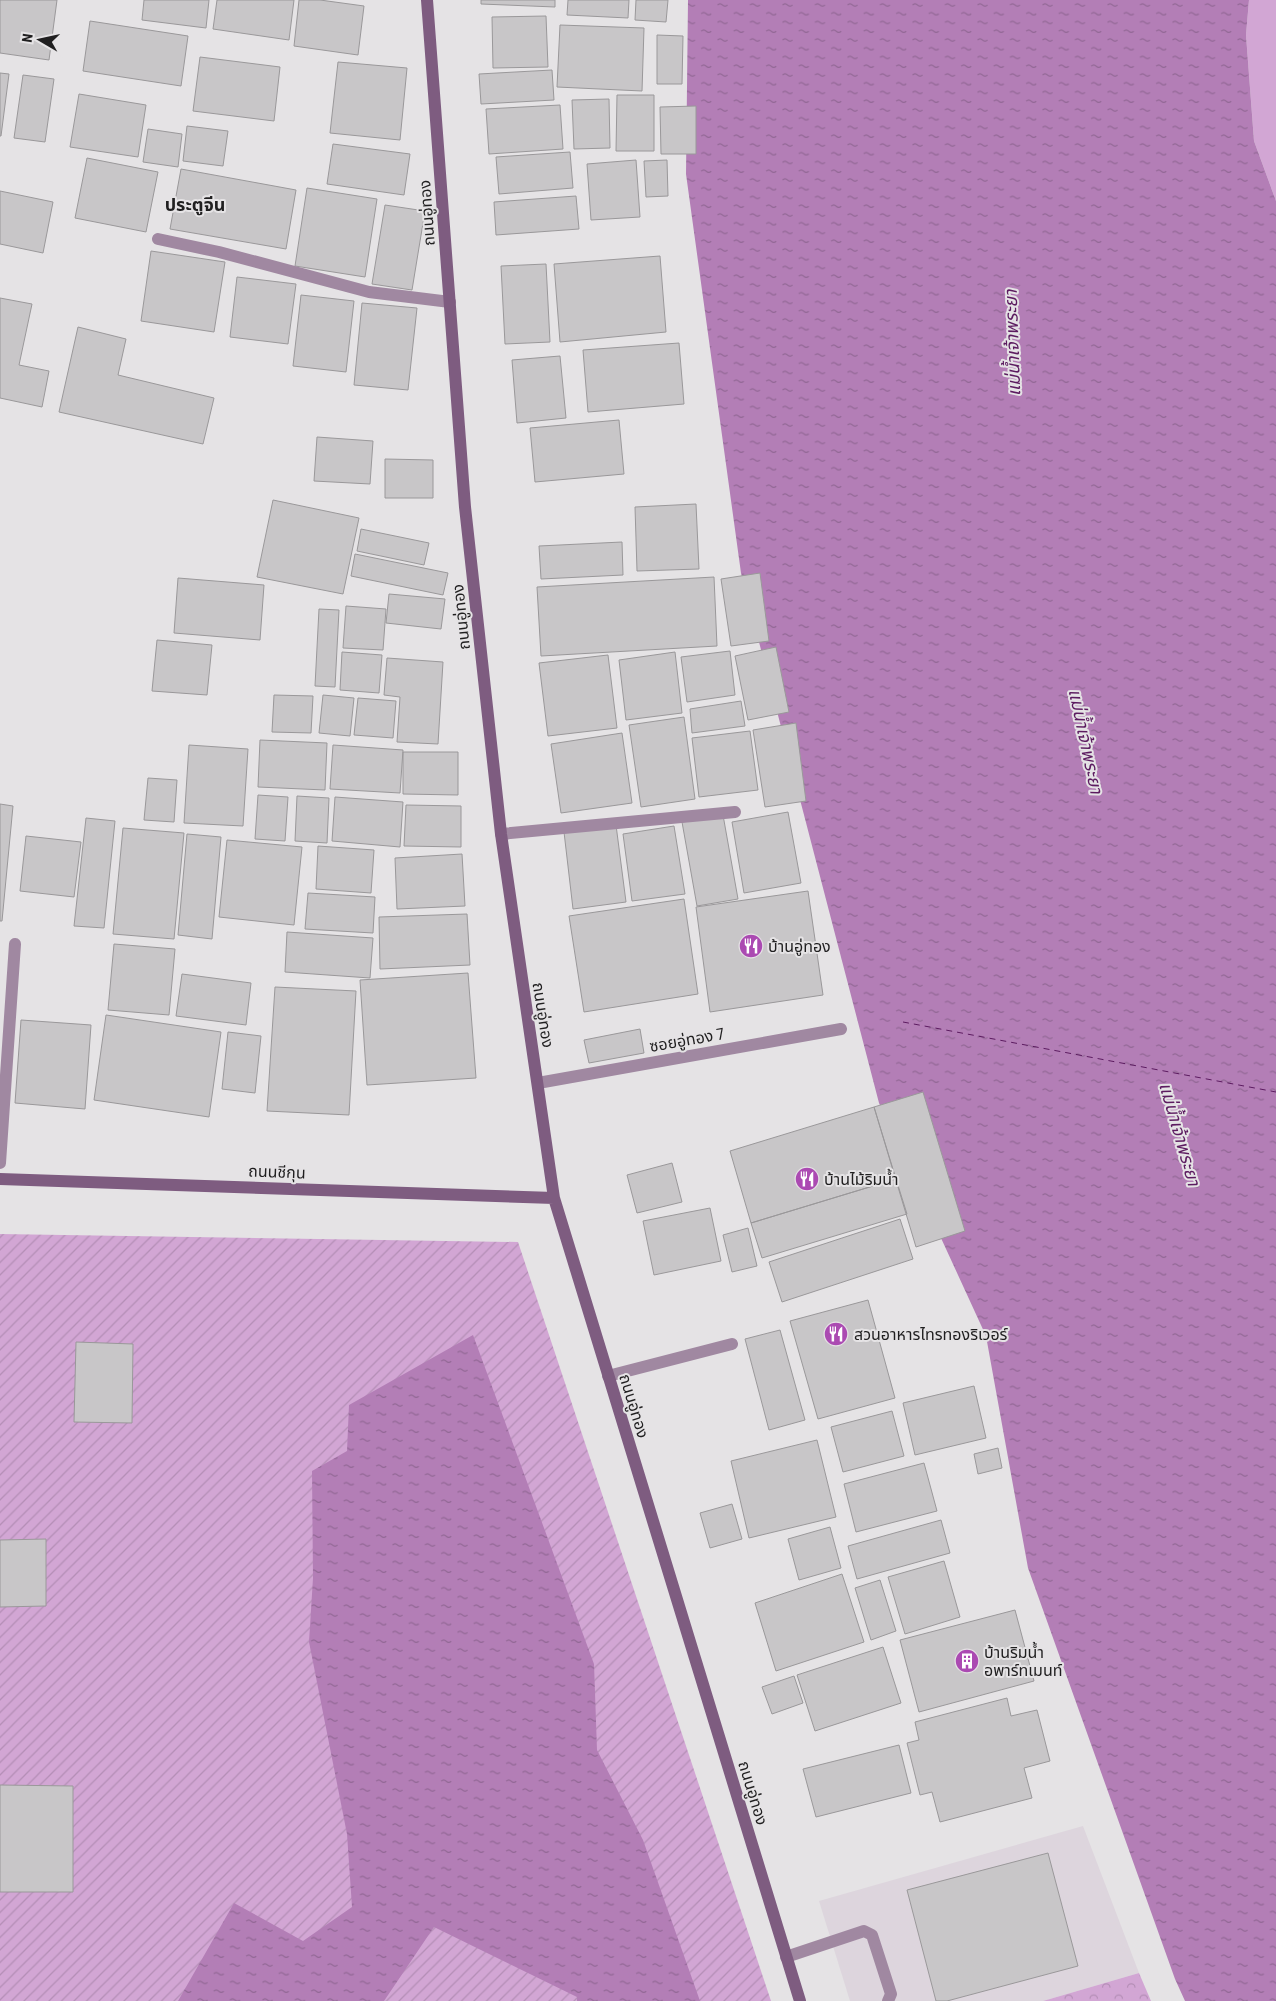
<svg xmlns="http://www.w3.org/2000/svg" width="1276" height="2001" viewBox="0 0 1276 2001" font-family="'Roboto Condensed','Noto Sans Thai',sans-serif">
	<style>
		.built { fill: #ddd5dd }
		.green { fill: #d2a6d4 }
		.forest { fill: url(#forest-crowns) }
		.garden { fill: url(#garden-furrows) }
		.water { fill: url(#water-ripples) }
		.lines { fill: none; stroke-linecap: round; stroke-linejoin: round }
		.ferry { stroke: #5c1b60; stroke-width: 1; stroke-dasharray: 6 5; stroke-linecap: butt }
		.building { fill: #c8c6c8; stroke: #9a989a }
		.service { stroke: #a088a1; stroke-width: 12 }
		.minor { stroke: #a088a1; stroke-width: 12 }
		.secondary { stroke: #7e5c80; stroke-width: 12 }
		.labels { text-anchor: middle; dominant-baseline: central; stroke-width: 4; stroke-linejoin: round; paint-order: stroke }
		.street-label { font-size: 16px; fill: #201f20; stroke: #e5e3e5 }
		.poi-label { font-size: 16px; fill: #201f20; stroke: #e5e3e5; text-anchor: start }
		.neighbourhood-label { font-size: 18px; font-weight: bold; fill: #201f20; stroke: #e5e3e5 }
		.water-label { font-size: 18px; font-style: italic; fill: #5c1b60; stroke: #e5e3e5 }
	</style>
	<defs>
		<pattern id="forest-crowns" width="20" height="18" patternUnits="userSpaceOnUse" patternTransform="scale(1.25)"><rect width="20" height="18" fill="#d2a6d4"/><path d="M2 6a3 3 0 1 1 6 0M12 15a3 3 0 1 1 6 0" fill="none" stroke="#b48eb6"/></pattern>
		<pattern id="garden-furrows" width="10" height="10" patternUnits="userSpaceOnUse" patternTransform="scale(1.25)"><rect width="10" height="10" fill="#d2a6d4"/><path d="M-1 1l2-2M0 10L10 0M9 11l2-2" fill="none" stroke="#b48eb6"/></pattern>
		<pattern id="water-ripples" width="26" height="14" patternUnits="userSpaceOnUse" patternTransform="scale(1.25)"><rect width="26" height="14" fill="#b37eb6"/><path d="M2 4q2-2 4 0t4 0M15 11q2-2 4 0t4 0" fill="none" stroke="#916794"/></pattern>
	</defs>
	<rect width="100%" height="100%" fill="#e5e3e5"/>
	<path class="built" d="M 1083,1826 L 1139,1973 L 1043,2001 L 850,2001 L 819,1901 Z"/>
	<path class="green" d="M 1249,0 L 1276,0 L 1276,201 L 1254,141 L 1246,35 Z"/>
	<path class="forest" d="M 1139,1973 L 1151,2001 L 1043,2001 Z"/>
	<path class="garden" d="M 0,1234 L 518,1242 L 771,2001 L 0,2001 Z"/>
	<path class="water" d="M 688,0 L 1249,0 L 1246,35 L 1254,141 L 1276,201 L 1276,2001 L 1185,2001 L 1175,1979 L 1028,1568 L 986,1336 L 879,1103 L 741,573 L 686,174 Z
		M 473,1335 L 594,1664 L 597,1750 L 643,1840 L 700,2001 L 577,2001 L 577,1997 L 434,1927 L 384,2001 L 178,2001 L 234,1903 L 303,1941 L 352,1907 L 347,1834 L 309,1642 L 313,1578 L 312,1471 L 347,1451 L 349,1405 Z"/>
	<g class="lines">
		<path class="ferry" d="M 903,1022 L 1276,1092"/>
	</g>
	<path class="building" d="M 0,0 L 57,0 L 49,60 L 0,53 Z
		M 144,0 L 209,0 L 206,28 L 142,20 Z
		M 217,0 L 294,0 L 289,40 L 213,29 Z
		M 299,0 L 320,0 L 364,6 L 358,55 L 294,46 Z
		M 481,0 L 555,0 L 555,7 L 481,4 Z
		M 568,0 L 629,0 L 628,18 L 567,15 Z
		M 636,0 L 668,0 L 666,22 L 635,20 Z
		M 546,16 L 548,67 L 493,68 L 492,17 Z
		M 90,21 L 188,36 L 181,86 L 83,71 Z
		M 560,25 L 644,28 L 642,91 L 557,87 Z
		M 657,35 L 683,36 L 682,84 L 657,84 Z
		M 200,57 L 280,67 L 274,121 L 193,111 Z
		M 338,62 L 407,68 L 400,140 L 330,133 Z
		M 552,70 L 554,100 L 481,104 L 479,74 Z
		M 0,73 L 9,74 L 1,136 L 0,136 Z
		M 23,75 L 54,79 L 45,142 L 14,138 Z
		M 79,94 L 146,105 L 138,157 L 70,147 Z
		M 617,95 L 654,95 L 654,151 L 616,151 Z
		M 609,99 L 610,148 L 574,149 L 572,100 Z
		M 560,105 L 563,149 L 489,154 L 486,109 Z
		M 696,106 L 696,154 L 661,154 L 660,107 Z
		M 187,126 L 228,131 L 223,166 L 183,161 Z
		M 148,129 L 182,134 L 178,167 L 143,162 Z
		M 333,144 L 410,154 L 404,195 L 327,184 Z
		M 570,152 L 573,188 L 499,194 L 496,157 Z
		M 87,158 L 158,172 L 146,232 L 75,218 Z
		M 636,160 L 640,217 L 591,220 L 587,164 Z
		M 667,160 L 668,196 L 646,197 L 644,161 Z
		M 181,169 L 296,190 L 286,249 L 170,229 Z
		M 307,188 L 377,199 L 365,277 L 295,266 Z
		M 0,191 L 53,202 L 43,253 L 0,244 Z
		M 576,196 L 579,229 L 496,235 L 494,202 Z
		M 385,205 L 425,211 L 412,290 L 372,284 Z
		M 151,251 L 225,262 L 214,332 L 141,321 Z
		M 660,256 L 666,332 L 560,342 L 554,264 Z
		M 546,264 L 550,342 L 505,344 L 501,266 Z
		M 237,277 L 296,284 L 288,344 L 230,337 Z
		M 301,295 L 354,301 L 346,372 L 293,366 Z
		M 0,298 L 32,304 L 19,365 L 49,371 L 42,407 L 0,398 Z
		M 362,303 L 417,308 L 408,390 L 354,385 Z
		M 78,327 L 126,339 L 118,375 L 214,398 L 203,444 L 59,412 Z
		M 679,343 L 684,404 L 588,412 L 583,350 Z
		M 560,356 L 566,418 L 517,423 L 512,360 Z
		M 619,420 L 624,474 L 535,482 L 530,428 Z
		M 317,437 L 373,441 L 370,484 L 314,481 Z
		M 385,459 L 433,460 L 433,498 L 385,498 Z
		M 273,500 L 359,518 L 343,594 L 257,577 Z
		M 696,504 L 699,569 L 637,571 L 635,507 Z
		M 361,529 L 429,543 L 424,565 L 357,551 Z
		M 622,542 L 623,575 L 541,579 L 539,546 Z
		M 355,554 L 448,573 L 443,595 L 351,576 Z
		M 760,573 L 769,641 L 731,646 L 721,579 Z
		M 714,577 L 717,646 L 541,656 L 537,587 Z
		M 178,578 L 264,585 L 260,640 L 174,633 Z
		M 389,594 L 445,599 L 441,629 L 386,623 Z
		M 346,606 L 386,609 L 383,650 L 343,648 Z
		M 319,609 L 339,610 L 335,687 L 315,686 Z
		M 157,640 L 212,645 L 207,695 L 152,691 Z
		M 776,647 L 789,712 L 748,720 L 735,656 Z
		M 730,651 L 735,695 L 687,702 L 681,657 Z
		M 342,652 L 382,655 L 379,693 L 340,690 Z
		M 675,652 L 682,713 L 626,720 L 619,660 Z
		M 608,655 L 617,728 L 548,736 L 539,663 Z
		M 387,658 L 443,662 L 438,744 L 397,742 L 400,697 L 384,695 Z
		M 274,695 L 313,696 L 311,733 L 272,732 Z
		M 323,695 L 354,698 L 350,736 L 319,733 Z
		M 358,698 L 396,701 L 393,738 L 354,735 Z
		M 741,701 L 745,726 L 692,733 L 690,709 Z
		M 684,717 L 695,799 L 641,807 L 629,725 Z
		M 796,723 L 806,801 L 765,807 L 753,730 Z
		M 750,731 L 758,790 L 699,797 L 692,738 Z
		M 622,733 L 632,803 L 561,813 L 551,744 Z
		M 260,740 L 327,743 L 325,790 L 258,787 Z
		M 189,745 L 248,749 L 243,826 L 184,823 Z
		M 333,745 L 403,750 L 400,793 L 330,789 Z
		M 403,752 L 458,752 L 458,795 L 403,794 Z
		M 148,778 L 177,780 L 174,822 L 144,820 Z
		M 258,795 L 288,797 L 285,841 L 255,839 Z
		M 297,796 L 329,798 L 327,843 L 295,841 Z
		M 335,797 L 403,802 L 400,847 L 332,841 Z
		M 0,804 L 13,806 L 2,921 L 0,921 Z
		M 406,805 L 461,806 L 461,847 L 404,846 Z
		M 788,812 L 801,883 L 744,893 L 732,822 Z
		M 723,815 L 738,899 L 697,906 L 682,822 Z
		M 86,818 L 115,821 L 104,928 L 74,926 Z
		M 616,825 L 626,902 L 573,909 L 564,832 Z
		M 674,826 L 685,894 L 632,901 L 623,834 Z
		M 123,828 L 184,833 L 174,939 L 113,934 Z
		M 187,834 L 221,837 L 212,939 L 178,935 Z
		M 26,836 L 81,842 L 74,897 L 20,891 Z
		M 227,840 L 302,847 L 294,925 L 219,917 Z
		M 318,846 L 374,850 L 371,893 L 316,889 Z
		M 462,854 L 465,906 L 397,909 L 395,858 Z
		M 808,891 L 823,995 L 710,1012 L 696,907 Z
		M 308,893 L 375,897 L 373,933 L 305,929 Z
		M 684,899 L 698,994 L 584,1012 L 569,916 Z
		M 467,914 L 470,965 L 380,969 L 379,917 Z
		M 287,932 L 373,938 L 370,978 L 285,972 Z
		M 114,944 L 175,949 L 169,1015 L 108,1010 Z
		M 468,973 L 476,1078 L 367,1085 L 360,980 Z
		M 182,974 L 251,983 L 246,1025 L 176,1016 Z
		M 275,987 L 356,991 L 349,1115 L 267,1111 Z
		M 106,1015 L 221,1032 L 209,1117 L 94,1100 Z
		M 21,1020 L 91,1025 L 85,1109 L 15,1103 Z
		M 640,1029 L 644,1053 L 589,1063 L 584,1040 Z
		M 228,1032 L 261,1036 L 255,1093 L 222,1089 Z
		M 923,1092 L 965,1231 L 916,1247 L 874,1107 Z
		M 874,1107 L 896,1179 L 751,1223 L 730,1151 Z
		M 672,1163 L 682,1202 L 637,1213 L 627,1175 Z
		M 896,1179 L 907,1214 L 762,1258 L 751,1223 Z
		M 710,1208 L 721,1261 L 654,1275 L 643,1221 Z
		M 900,1219 L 913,1259 L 782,1302 L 769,1262 Z
		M 748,1228 L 757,1266 L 732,1272 L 723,1235 Z
		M 868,1300 L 895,1398 L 818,1419 L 790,1321 Z
		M 780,1330 L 805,1420 L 769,1430 L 745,1339 Z
		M 76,1342 L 133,1344 L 132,1423 L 74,1422 Z
		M 974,1386 L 986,1438 L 915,1455 L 903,1403 Z
		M 892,1411 L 904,1456 L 843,1472 L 831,1427 Z
		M 817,1440 L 836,1517 L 749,1538 L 731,1461 Z
		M 998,1448 L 1002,1468 L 978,1474 L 974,1454 Z
		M 924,1463 L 937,1511 L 856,1532 L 844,1484 Z
		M 732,1504 L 742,1539 L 710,1548 L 700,1513 Z
		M 941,1520 L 950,1553 L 857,1579 L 848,1546 Z
		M 830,1527 L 841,1568 L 799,1580 L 788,1539 Z
		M 46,1539 L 46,1606 L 0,1607 L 0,1540 Z
		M 944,1561 L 960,1617 L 905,1634 L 888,1577 Z
		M 842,1574 L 864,1642 L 776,1671 L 755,1603 Z
		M 880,1580 L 896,1631 L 871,1640 L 855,1588 Z
		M 1015,1610 L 1034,1681 L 919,1712 L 900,1640 Z
		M 883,1647 L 901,1703 L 815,1731 L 797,1675 Z
		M 794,1676 L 803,1703 L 772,1714 L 762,1687 Z
		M 1007,1698 L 1011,1716 L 1037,1710 L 1050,1761 L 1024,1768 L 1032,1798 L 940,1822 L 932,1792 L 920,1795 L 907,1743 L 919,1740 L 915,1722 Z
		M 899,1745 L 911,1793 L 816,1817 L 803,1769 Z
		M 0,1785 L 73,1786 L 73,1892 L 0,1892 Z
		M 1048,1853 L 1078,1966 L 947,2001 L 936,2001 L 907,1890 Z"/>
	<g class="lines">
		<path class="service" d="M 158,239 L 219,252 L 369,292 L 450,302
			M 501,834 L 735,812
			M 0,1163 L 15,944
			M 608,1376 L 732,1344
			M 786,1957 L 864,1931 L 872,1935 L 891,1994 L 888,2001"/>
		<path class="minor" d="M 538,1083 L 841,1029"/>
		<path class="secondary" d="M 427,0 L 465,507 L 501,834 L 554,1198 L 800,2001
			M 0,1179 L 554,1198"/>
	</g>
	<defs>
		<g id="restaurant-disc" transform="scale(1.25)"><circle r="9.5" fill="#ab4ab2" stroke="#e5e3e5"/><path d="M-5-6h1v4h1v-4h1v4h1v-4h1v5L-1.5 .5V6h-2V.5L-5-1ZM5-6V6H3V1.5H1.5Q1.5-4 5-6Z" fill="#fff"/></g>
		<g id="building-disc" transform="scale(1.25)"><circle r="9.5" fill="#ab4ab2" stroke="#e5e3e5"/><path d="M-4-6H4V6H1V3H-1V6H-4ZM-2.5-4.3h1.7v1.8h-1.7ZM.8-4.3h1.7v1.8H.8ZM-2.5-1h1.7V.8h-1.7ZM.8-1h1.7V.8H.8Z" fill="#fff"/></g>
	</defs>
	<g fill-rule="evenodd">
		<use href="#restaurant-disc" x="751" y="946"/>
		<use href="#restaurant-disc" x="807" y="1179"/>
		<use href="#restaurant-disc" x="836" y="1334"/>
		<use href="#building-disc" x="967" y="1661"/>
	</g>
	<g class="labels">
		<g class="street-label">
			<text transform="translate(427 213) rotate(-94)">ถนนอู่ทอง</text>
			<text transform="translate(461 617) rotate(-96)">ถนนอู่ทอง</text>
			<text transform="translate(543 1015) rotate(81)">ถนนอู่ทอง</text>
			<text transform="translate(687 1040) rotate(-10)">ซอยอู่ทอง 7</text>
			<text transform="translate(277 1172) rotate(2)">ถนนชีกุน</text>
			<text transform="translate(634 1406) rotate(73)">ถนนอู่ทอง</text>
			<text transform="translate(753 1793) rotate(73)">ถนนอู่ทอง</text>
		</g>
		<g class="poi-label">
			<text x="768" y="946">บ้านอู่ทอง</text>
			<text x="824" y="1179">บ้านไม้ริมน้ำ</text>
			<text x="854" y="1334">สวนอาหารไทรทองริเวอร์</text>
			<text x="984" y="1652">บ้านริมน้ำ<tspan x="984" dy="18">อพาร์ทเมนท์</tspan></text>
		</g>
		<g class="neighbourhood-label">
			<text x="195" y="204">ประตูจีน</text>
		</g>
		<g class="water-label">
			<text transform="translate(1012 343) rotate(-92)">แม่น้ำเจ้าพระยา</text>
			<text transform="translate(1086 741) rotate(78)">แม่น้ำเจ้าพระยา</text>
			<text transform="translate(1180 1134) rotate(74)">แม่น้ำเจ้าพระยา</text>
		</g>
	</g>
	<g transform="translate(40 40) rotate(279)" stroke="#e5e3e5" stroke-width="4" paint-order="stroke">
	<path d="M0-4L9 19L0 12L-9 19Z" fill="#201f20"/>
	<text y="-8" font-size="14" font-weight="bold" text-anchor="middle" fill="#201f20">N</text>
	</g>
</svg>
